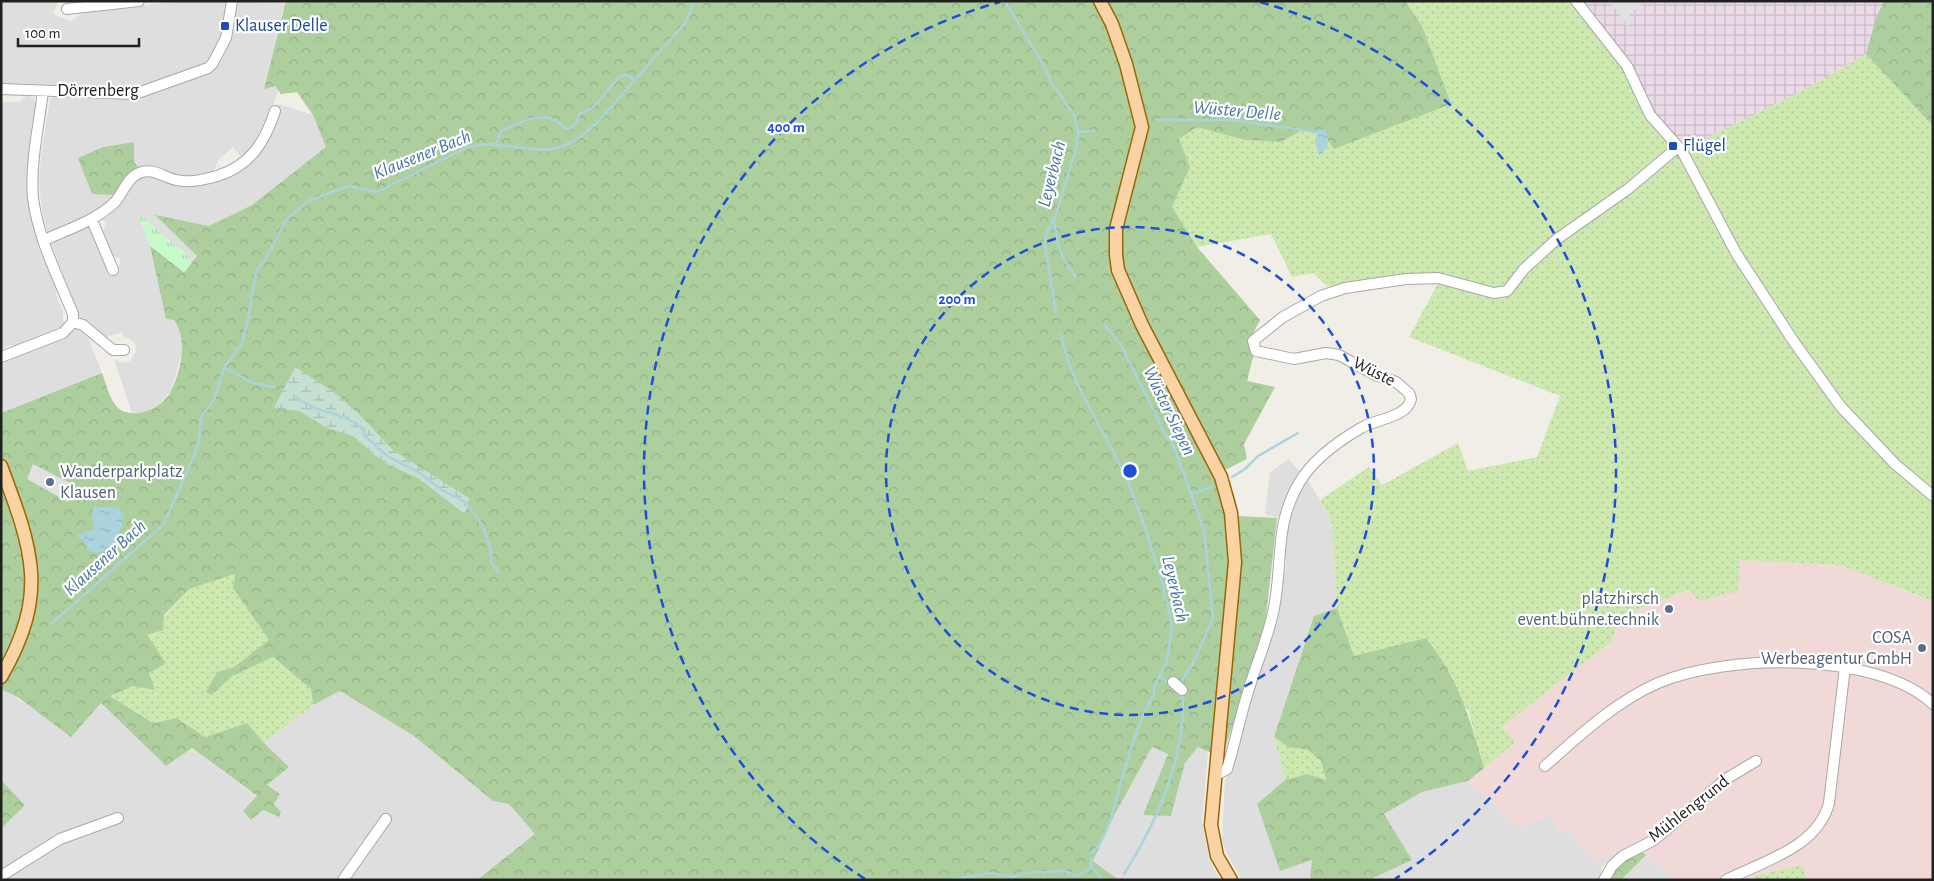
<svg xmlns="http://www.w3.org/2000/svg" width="1934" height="881" viewBox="0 0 1934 881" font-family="'Alegreya Sans',sans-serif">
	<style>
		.residential { fill: #dfdede }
		.commercial { fill: #f1d9d8 }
		.industrial { fill: url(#industrial-grid) }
		.grass { fill: url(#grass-dots) }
		.forest { fill: url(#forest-crowns) }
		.wetland { fill: url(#wetland-marsh) }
		.park { fill: url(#park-tufts) }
		.parking { fill: #e1e1e1 }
		.water { fill: url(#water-ripples) }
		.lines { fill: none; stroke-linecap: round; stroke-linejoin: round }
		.stream { stroke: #aad3dd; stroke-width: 2.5 }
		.minor-casing { stroke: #a8a8a8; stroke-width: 12 }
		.major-casing { stroke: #9b6603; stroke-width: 15 }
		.minor { stroke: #fff; stroke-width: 10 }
		.major { stroke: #fad3a4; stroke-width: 12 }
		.ring { fill: none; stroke: #1d4ed8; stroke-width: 2.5; stroke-dasharray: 9 6 }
		.transit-dot { fill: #1a4fb4; stroke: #fff; stroke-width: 2 }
		.service-dot { fill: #5c6f8a; stroke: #fff; stroke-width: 2 }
		.labels { text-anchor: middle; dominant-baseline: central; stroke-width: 4.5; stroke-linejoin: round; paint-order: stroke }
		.transit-label { font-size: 18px; fill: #164399; stroke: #fff; text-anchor: start }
		.street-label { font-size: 18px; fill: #212121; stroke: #fff }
		.service-label { font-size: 18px; fill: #4e5e75; stroke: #fff; text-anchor: end }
		.water-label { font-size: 19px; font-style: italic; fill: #4876a0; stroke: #fff }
		.centre { fill: #1d4ed8; stroke: #fff; stroke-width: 2.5 }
		.ring-label { font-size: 15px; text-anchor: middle; font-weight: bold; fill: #1d4ed8; stroke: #fff; stroke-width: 4.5; stroke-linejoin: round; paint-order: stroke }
	</style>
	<defs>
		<pattern id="industrial-grid" width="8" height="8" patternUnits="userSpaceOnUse" patternTransform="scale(1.25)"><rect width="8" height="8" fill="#eadae7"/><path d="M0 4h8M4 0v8" fill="none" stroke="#c8bbc6"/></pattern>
		<pattern id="grass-dots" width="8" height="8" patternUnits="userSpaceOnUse" patternTransform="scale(1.25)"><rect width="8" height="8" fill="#cde9b0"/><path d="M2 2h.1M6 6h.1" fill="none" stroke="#b0c897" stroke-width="1.8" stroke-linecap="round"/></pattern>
		<pattern id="forest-crowns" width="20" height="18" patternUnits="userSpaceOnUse" patternTransform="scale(1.25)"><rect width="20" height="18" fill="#adcf9e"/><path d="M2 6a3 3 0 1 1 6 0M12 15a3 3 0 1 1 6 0" fill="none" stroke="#95b188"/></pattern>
		<pattern id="wetland-marsh" width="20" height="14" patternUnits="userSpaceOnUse" patternTransform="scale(1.25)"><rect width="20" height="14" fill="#c5dfd2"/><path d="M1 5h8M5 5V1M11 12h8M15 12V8" fill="none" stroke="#a9bfb4"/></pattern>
		<pattern id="park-tufts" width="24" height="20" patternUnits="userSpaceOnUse" patternTransform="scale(1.25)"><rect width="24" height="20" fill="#c7f9ca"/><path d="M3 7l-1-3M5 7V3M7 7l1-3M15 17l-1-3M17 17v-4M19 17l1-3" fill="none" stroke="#abd5ad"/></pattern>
		<pattern id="water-ripples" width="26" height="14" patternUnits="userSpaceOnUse" patternTransform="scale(1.25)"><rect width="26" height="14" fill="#aad3dd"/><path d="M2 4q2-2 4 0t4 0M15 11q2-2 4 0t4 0" fill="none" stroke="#92b5bd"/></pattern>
	</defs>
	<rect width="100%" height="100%" fill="#f1eee8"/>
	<path class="residential" d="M 1,1 L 59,1 L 53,14 L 70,21 L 85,12 L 179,1 L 225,1 L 227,7 L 220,39 L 210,58 L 203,64 L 145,85 L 129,88 L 1,83 Z
		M 238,1 L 285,3 L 264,88 L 275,86 L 278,90 L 267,127 L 244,160 L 233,147 L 219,159 L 212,174 L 189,177 L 139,168 L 134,162 L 134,142 L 103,147 L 100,193 L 115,195 L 91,216 L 48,235 L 42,210 L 39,184 L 41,156 L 50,99 L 57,96 L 140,98 L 211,72 L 221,62 L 232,39 Z
		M 27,95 L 34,99 L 36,105 L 28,175 L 58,291 L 55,292 L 63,312 L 63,321 L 66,322 L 60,328 L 14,346 L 10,345 L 1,349 L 1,102 L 19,102 Z
		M 279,104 L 313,115 L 327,147 L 252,205 L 209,226 L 156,216 L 197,256 L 184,272 L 174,320 L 180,331 L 182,352 L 171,391 L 158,405 L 141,414 L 132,413 L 114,359 L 122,363 L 130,361 L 136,352 L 135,344 L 131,340 L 123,337 L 123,332 L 101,339 L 78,319 L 71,302 L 73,300 L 52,245 L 56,240 L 89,226 L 110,275 L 117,273 L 121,259 L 111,255 L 102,236 L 106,222 L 100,220 L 134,180 L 144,174 L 165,179 L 231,174 L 273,127 Z
		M 76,327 L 86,332 L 102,373 L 1,413 L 1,363 L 68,336 L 67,334 Z
		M 1288,459 L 1307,478 L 1332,522 L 1337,608 L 1314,616 L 1274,737 L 1285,780 L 1257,804 L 1280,870 L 1313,860 L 1310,880 L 1242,880 L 1227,854 L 1222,841 L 1225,779 L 1229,774 L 1235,749 L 1278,612 L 1286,564 L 1286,558 L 1283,558 L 1290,507 L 1277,518 L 1265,514 L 1270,473 Z
		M 3,689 L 43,715 L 101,703 L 166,766 L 191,748 L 257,797 L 263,810 L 279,817 L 281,812 L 274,804 L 267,785 L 289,767 L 264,743 L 313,705 L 340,691 L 414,736 L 493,800 L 509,804 L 536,834 L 477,880 L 1,880 L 1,829 L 25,805 L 1,780 L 1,692 Z
		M 1152,747 L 1168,754 L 1143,814 L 1171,815 L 1185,763 L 1198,747 L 1208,752 L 1202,822 L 1209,858 L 1220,880 L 1119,880 L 1093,861 L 1114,816 Z
		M 1468,781 L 1519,827 L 1551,815 L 1570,830 L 1595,863 L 1633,845 L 1615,855 L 1601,867 L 1601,880 L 1369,880 L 1412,860 L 1383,815 L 1422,792 Z
		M 1646,855 L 1678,880 L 1621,880 Z"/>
	<path class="commercial" d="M 1739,560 L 1840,565 L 1933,601 L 1933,880 L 1807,880 L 1801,865 L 1744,880 L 1678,880 L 1633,846 L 1595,863 L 1570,831 L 1558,834 L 1551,815 L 1519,827 L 1468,781 L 1515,742 L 1502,727 L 1612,641 L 1619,617 L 1690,589 Z"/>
	<path class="industrial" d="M 1573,1 L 1886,1 L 1866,54 L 1804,90 L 1679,152 Z"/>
	<path class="grass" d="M 1405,1 L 1573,1 L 1614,55 L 1679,152 L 1804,90 L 1866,54 L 1933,126 L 1933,601 L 1840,565 L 1740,560 L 1738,591 L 1698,601 L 1690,589 L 1620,617 L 1612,641 L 1502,727 L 1515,742 L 1484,768 L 1468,709 L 1354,656 L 1337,608 L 1332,522 L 1320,500 L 1369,467 L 1382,485 L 1458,443 L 1468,471 L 1537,457 L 1560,396 L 1409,337 L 1442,276 L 1427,274 L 1327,286 L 1313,273 L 1292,277 L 1271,234 L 1197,247 L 1171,207 L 1190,167 L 1178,139 L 1197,126 L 1245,140 L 1281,142 L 1304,129 L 1324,135 L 1422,26 Z
		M 235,574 L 233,588 L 270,640 L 234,667 L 217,672 L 212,695 L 231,677 L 273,657 L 311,689 L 313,705 L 264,743 L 247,723 L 205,737 L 177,718 L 153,723 L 110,696 L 133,686 L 149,673 L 147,635 L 189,589 Z
		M 1274,737 L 1288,747 L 1308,750 L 1322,761 L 1326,781 L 1307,774 L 1285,780 Z
		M 1802,865 L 1807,880 L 1755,880 L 1754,876 Z"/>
	<path class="forest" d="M 286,1 L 1405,1 L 1422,26 L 1451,104 L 1334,149 L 1324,135 L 1304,129 L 1281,142 L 1245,140 L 1197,127 L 1179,139 L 1190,167 L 1172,207 L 1197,247 L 1260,320 L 1250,339 L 1255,349 L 1247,381 L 1275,387 L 1244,444 L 1247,459 L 1225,470 L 1235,498 L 1238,516 L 1277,518 L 1265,626 L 1222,758 L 1198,747 L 1185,763 L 1171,816 L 1143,815 L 1168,754 L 1152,747 L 1114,816 L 1093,861 L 1119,880 L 477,880 L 535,834 L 509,804 L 493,801 L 414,736 L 340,691 L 313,705 L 311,689 L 273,657 L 231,677 L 212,695 L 206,692 L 217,672 L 234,667 L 269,640 L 233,588 L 235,574 L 189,589 L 164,615 L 163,630 L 147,635 L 166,663 L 149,673 L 155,690 L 133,686 L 110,696 L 153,723 L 177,718 L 205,737 L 247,723 L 264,743 L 289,767 L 267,785 L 280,794 L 274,804 L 281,812 L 279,817 L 263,810 L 251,820 L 243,811 L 257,796 L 192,748 L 166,766 L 101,703 L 71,737 L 19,698 L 3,690 L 1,692 L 1,413 L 102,373 C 106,384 110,400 118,408 C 134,421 163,408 171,391 C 181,371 188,340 174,320 L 166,319 L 150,246 L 184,272 L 197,256 L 155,215 L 209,226 L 252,205 L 326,147 L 313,115 L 297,92 L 281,94 L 275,86 L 264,89 Z
		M 1884,1 L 1933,1 L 1933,126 L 1866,54 L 1876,18 Z
		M 134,142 L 134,162 L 139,168 L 115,195 L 92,194 L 78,158 L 103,147 Z
		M 1337,608 L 1354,656 L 1426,638 C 1458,678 1471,720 1484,768 L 1468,781 L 1422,792 L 1384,814 L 1412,860 L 1369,880 L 1310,880 L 1312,860 L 1280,871 L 1257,804 L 1285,780 L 1307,774 L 1326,780 L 1321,761 L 1308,750 L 1288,747 L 1274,737 L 1314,616 Z
		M 1,780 L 25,805 L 1,829 Z
		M 1639,850 L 1646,855 L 1621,880 L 1608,880 L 1618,865 Z"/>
	<path class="wetland" d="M 295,367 L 334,392 L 358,413 L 393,450 L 470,499 L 465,514 L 418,478 L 389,465 L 373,454 L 353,436 L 327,428 L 299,411 L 274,408 Z"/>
	<path class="park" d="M 137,213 L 185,253 L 192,263 L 184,272 L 150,246 Z"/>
	<path class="parking" d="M 1610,1 L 1638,1 L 1641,6 L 1629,14 L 1633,21 L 1627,26 Z
		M 33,464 L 74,485 L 68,502 L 27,479 Z"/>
	<path class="water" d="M 1318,129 L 1325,130 C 1330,141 1329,148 1319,155 L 1315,142 Z
		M 96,507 L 118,508 L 124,514 C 124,528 111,557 92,552 C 86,550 86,544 82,540 C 80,538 78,538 77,535 L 95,529 L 92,519 L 93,509 Z"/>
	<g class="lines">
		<path class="stream" d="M 1005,1 L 1045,68 L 1051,82 L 1075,117 L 1078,134 L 1077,145 L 1054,221 L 1058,245 L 1064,260 L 1076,277
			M 1157,120 L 1233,120 L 1316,132
			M 1078,132 L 1095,131
			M 496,144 L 501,131 C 519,122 551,107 565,129 L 574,127 L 580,113 C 603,108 606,83 626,74 L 635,80
			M 1054,217 L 1046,235 L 1045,245 L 1056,312
			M 1105,325 L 1122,347 L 1164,432 L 1174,447 L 1204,530 L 1213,618 L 1191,667 L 1180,683
			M 1061,334 C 1069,378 1095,416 1115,455 C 1137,498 1150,543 1164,588 L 1164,597 L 1167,601 L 1172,628 L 1167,661 L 1154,687 L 1154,695 L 1145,710 L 1129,753 C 1130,760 1126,764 1124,771 C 1118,791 1109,841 1091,853
			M 225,368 L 253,383 L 275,387
			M 296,397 C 316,414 345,411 364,430 L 364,435 L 387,456 L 418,472 L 442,490 L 465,502 L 483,526 L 491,551 L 491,562 L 498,572
			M 1232,477 L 1245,469 L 1258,456 L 1298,433
			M 1191,494 L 1212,487
			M 51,624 L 164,524 L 194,456 L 199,441 L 201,418 L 204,412 L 214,400 L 225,366 L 242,344 L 248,320 L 256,271 L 267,256 L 287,219 L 310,200 L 349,186 L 377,192 L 468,147 L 487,144 L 546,150 L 561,147 L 576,140 L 597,123 L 686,22 L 694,1
			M 1160,676 L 1170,683
			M 1091,859 L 1092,867 L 1102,880
			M 1124,874 C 1157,822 1184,761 1183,699 L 1181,694
			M 950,880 L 991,873 L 1012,877 L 1024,873 L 1064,871 L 1077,876 L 1092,867"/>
		<g class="minor-casing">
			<path id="minor" d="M 1576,1 L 1627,66 L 1650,115 L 1682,151 L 1736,253 L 1794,342 L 1841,407 L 1895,464 L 1933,496
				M 67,9 L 139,1
				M 1,89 L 135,94 L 180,78 L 208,68 L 213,63 L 226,38 L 232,1
				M 92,220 L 113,270
				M 44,240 C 69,229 95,221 115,202 C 123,193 127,178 139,173 C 152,167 163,177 176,180 C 190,183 203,180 217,176 C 250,166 265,142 275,111
				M 73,322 L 83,325 L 113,350 L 124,350
				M 1,357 L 63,333 L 73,322 L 73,314 C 58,277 38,238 33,198 C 30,163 39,125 43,91
				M 1173,682 L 1182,690
				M 1545,766 C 1580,735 1615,702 1658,683 C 1727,654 1876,651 1933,704
				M 1216,775 L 1227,769 C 1235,743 1240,717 1248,692 C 1256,664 1269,636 1274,608 C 1283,562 1274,526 1299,483 C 1313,459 1337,442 1361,428 C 1375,419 1407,418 1411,399 L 1409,393 L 1396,382 L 1375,375 L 1339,355 L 1326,353 L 1294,359 L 1256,351 L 1253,341 L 1283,317 L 1321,296 L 1345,288 L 1406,279 L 1438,278 L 1494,293 L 1507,291 L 1524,269 L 1557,239 L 1628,189 L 1678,147
				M 1,876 L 60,839 L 118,818
				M 343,880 L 386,819
				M 1604,880 L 1612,866 L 1623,856 L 1654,840 L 1726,779 L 1756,761
				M 1726,880 C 1764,861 1818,847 1829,803 L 1845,667"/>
		</g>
		<g class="major-casing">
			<path id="major" d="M 1100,1 L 1112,24 L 1126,64 L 1142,127 L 1116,229 L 1116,255 L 1118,270 L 1142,325 L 1221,477 L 1231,513 L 1235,562 L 1211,825 L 1217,856 L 1231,880
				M 1,466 C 33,551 49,594 1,677"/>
		</g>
		<use href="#minor" class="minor"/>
		<use href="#major" class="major"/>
	</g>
	<g class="ring">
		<circle cx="1130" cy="471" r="244"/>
		<path d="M865 879A487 487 0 0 1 1000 2M1260 2A487 487 0 0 1 1395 879"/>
	</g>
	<g class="transit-dot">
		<rect x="220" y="21" width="10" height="10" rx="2.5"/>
		<rect x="1668" y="141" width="10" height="10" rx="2.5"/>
	</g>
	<g class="service-dot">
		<circle cx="50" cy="482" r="5"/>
		<circle cx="1669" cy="609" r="5"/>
		<circle cx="1922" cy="648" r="5"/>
	</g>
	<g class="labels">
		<g class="transit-label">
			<text x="235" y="26">Klauser Delle</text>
			<text x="1683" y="146">Flügel</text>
		</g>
		<g class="street-label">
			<text x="98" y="91">Dörrenberg</text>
			<text transform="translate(1374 372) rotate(27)">Wüste</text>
			<text transform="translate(1689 809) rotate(-38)">Mühlengrund</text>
		</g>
		<g class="service-label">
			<text x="60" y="472" text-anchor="start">Wanderparkplatz<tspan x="60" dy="21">Klausen</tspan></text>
			<text x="1659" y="599">platzhirsch<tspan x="1659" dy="21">event.bühne.technik</tspan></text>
			<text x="1912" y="638">COSA<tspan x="1912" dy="21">Werbeagentur GmbH</tspan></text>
		</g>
		<g class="water-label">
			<text transform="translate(1237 111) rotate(5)">Wüster Delle</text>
			<text transform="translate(422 155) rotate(-22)">Klausener Bach</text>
			<text transform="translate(1052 174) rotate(-76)">Leyerbach</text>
			<text transform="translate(1169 411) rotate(64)">Wüster Siepen</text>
			<text transform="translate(105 558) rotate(-42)">Klausener Bach</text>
			<text transform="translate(1175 589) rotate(77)">Leyerbach</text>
		</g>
	</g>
	<circle cx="1130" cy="471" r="8" class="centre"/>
	<g class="ring-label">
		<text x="786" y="132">400 m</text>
		<text x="957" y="304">200 m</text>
	</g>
	<rect width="1934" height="881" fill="none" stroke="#212121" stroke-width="5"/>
	<path d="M18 38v8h121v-8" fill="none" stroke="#212121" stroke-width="2.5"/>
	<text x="25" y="38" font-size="15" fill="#212121" stroke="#ffffff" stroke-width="4" paint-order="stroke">100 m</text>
</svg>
